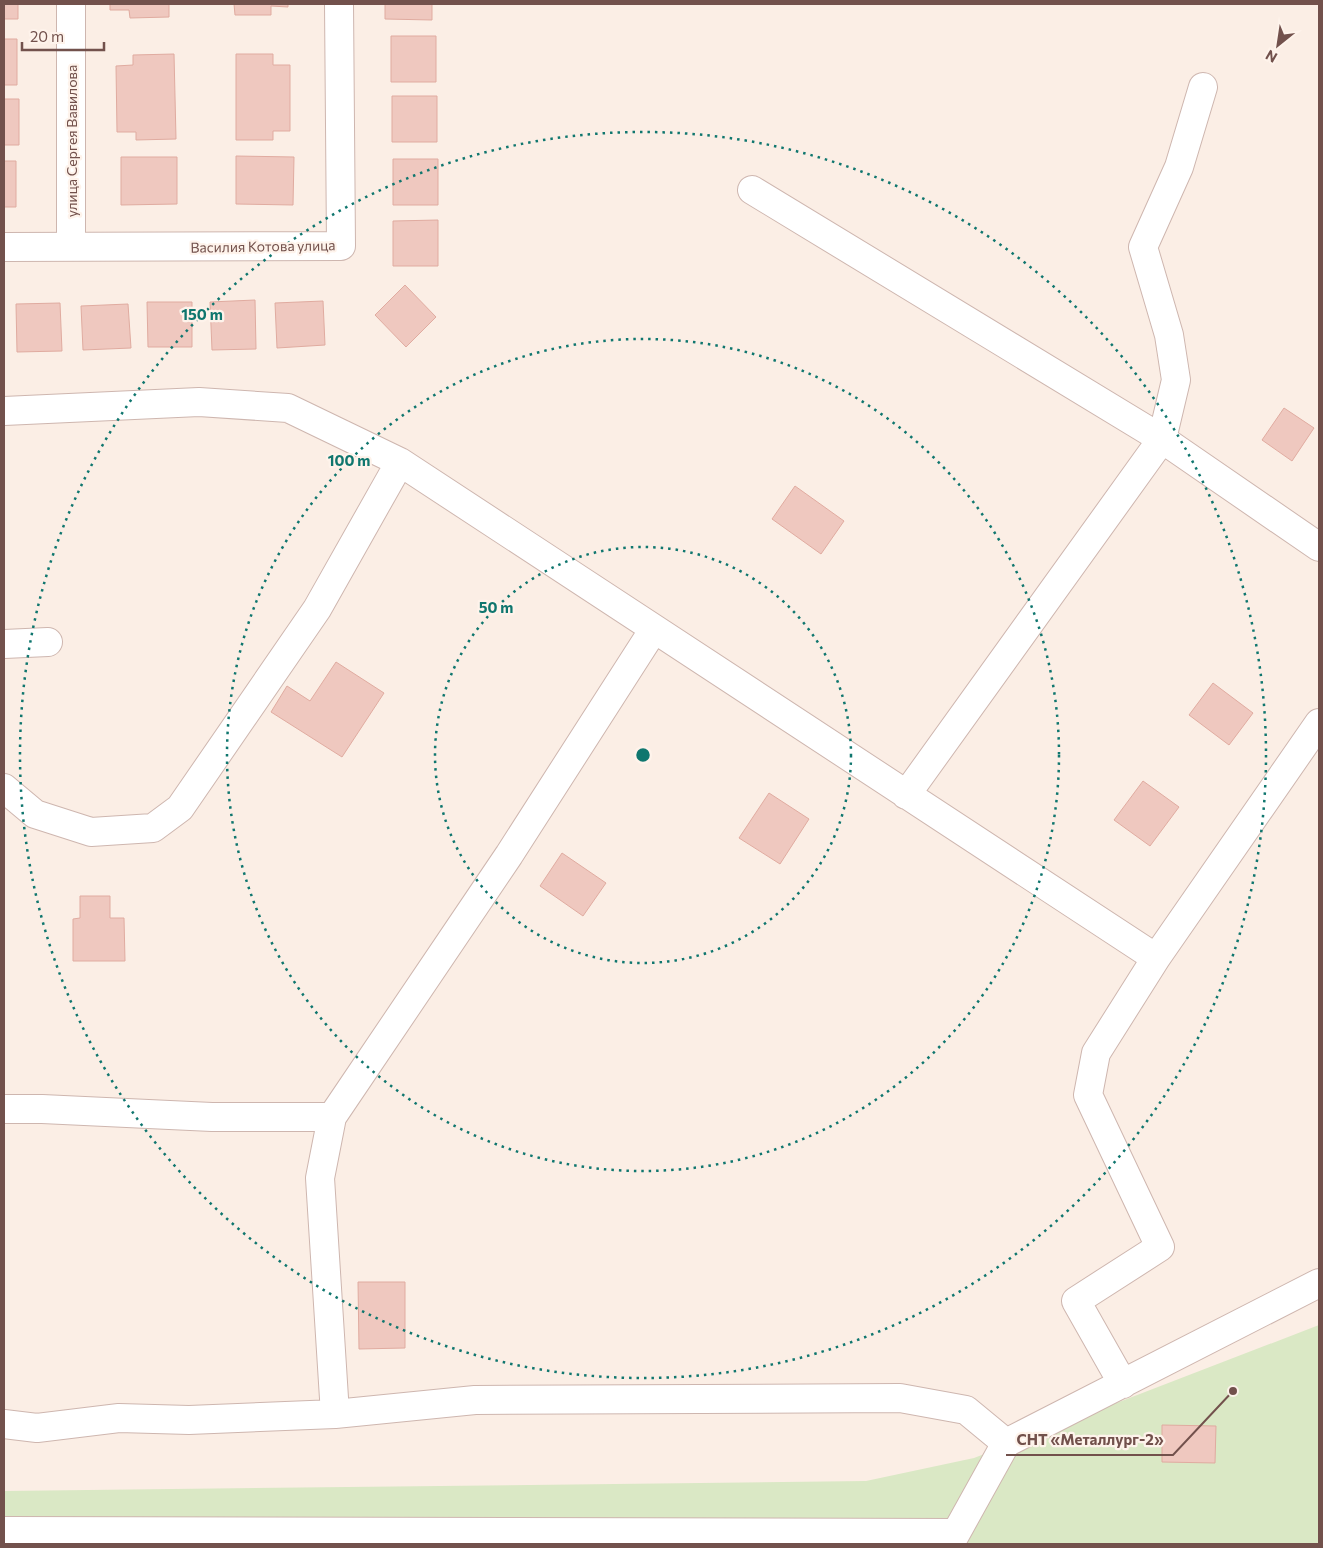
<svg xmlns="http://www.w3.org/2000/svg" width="1323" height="1548" viewBox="0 0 1323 1548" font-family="Commissioner,sans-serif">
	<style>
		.green { fill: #dae8c5 }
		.building { fill: #efc8bf; stroke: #e0aba0 }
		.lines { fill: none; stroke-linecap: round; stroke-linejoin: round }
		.minor-casing { stroke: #ceb6af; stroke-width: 30 }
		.minor { stroke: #fff; stroke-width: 28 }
		.ring { fill: none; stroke: #0f766e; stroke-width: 2.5; stroke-dasharray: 2.5 5 }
		.labels { text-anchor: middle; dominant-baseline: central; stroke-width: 4.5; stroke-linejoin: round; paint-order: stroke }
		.street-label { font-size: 14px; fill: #72514c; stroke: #fef3eb }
		.centre { fill: #0f766e; stroke: #fef3eb; stroke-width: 2.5 }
		.ring-label { font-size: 15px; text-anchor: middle; font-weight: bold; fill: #0f766e; stroke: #fef3eb; stroke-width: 4.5; stroke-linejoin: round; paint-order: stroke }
		.leader { fill: none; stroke: #72514c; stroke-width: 2 }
		.callout-dot { fill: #72514c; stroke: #fef3eb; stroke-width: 2 }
		.callout-label { font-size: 15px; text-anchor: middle; font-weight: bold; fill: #72514c; stroke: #fef3eb; stroke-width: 4.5; stroke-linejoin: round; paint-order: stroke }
	</style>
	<rect width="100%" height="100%" fill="#fbeee5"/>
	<path class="green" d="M 1319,1325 L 1319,1544 L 4,1544 L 4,1491 L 866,1481 L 974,1458 Z"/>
	<path class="building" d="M 4,4 L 18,4 L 18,19 L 4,19 Z
		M 110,4 L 169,4 L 169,17 L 130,18 L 129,10 L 110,10 Z
		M 234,4 L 288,4 L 288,7 L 271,6 L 271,15 L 235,15 Z
		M 385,4 L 432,4 L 432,20 L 385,19 Z
		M 391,36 L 436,36 L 436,82 L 391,82 Z
		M 4,39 L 17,39 L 17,85 L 4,85 Z
		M 174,54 L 176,139 L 136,140 L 136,132 L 117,132 L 116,66 L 133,65 L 133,55 Z
		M 236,54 L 273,54 L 273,65 L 290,65 L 290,131 L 273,131 L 273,140 L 236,140 Z
		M 392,96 L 437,96 L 437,142 L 392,142 Z
		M 4,99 L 19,99 L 19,145 L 4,145 Z
		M 236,156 L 294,157 L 293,205 L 236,204 Z
		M 121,157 L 177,157 L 177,204 L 121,205 Z
		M 393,159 L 438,159 L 438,205 L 393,205 Z
		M 4,161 L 16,161 L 16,207 L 4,207 Z
		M 438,220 L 438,266 L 393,266 L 393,221 Z
		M 405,285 L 436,317 L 406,347 L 375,315 Z
		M 255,300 L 256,349 L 212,350 L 210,302 Z
		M 323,301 L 325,345 L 277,348 L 275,303 Z
		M 147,302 L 192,302 L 192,347 L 148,347 Z
		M 60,303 L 62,351 L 17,352 L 16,304 Z
		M 128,304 L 131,348 L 83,350 L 81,306 Z
		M 1284,408 L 1314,428 L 1292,461 L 1262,440 Z
		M 795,486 L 844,521 L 821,554 L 772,519 Z
		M 336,662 L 384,693 L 342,757 L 271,712 L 287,686 L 310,701 Z
		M 1213,683 L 1253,713 L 1229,745 L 1189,715 Z
		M 1143,781 L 1179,807 L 1150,846 L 1114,820 Z
		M 769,793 L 809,819 L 780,864 L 739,838 Z
		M 562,853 L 606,883 L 583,916 L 540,886 Z
		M 80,896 L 110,896 L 110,918 L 124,918 L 125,961 L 73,961 L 73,919 L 80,918 Z
		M 358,1282 L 405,1282 L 405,1348 L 359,1349 Z
		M 1162,1425 L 1216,1426 L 1215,1463 L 1162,1462 Z"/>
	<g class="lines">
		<g class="minor-casing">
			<path id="minor" d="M 71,4 L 71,247
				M 752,190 L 1162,439 L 1319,547
				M 4,247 L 341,246 L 339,4
				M 4,411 L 199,402 L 288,408 L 400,462 L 1156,958 L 1319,723
				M 4,644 L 48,642
				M 4,788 L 35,814 L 91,832 L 153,828 L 180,808 L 317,609 L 400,462
				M 906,795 L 1162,439 L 1176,380 L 1169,335 L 1143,247 L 1179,167 L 1203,87
				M 4,1109 L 42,1109 L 212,1117 L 332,1117
				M 1123,1384 L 1076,1301 L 1160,1247 L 1088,1095 L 1096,1053 L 1156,958
				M 335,1414 L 320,1178 L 332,1117 L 509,855 L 654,629
				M 4,1424 L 37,1428 L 119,1418 L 189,1420 L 335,1414 L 475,1400 L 900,1398 L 966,1410 L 1006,1443
				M 4,1531 L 956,1533
				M 950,1544 L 1006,1443 L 1319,1283"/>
		</g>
		<use href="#minor" class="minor"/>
	</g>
	<g class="ring">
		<circle cx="643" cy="755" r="208"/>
		<circle cx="643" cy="755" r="416"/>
		<circle cx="643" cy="755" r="623"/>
	</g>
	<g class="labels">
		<g class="street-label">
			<text transform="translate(71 141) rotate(-90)">улица Сергея Вавилова</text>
			<text transform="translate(263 246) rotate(-1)">Василия Котова улица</text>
		</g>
	</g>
	<circle cx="643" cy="755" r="8" class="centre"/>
	<g class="ring-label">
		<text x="202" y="320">150 m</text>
		<text x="349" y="466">100 m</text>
		<text x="496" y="613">50 m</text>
	</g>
	<path class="leader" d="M1233 1391L1173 1455H1006"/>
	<circle class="callout-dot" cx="1233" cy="1391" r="5"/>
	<g class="callout-label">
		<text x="1090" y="1445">СНТ «Металлург-2»</text>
	</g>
	<rect width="1323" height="1548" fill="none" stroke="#72514c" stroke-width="10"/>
	<g transform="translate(1278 45) rotate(210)" stroke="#fef3eb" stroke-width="4" paint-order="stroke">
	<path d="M0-4L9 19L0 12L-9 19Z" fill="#72514c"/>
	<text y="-8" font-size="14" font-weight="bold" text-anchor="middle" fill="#72514c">N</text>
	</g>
	<path d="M22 42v8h82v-8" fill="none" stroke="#72514c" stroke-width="2.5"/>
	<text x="30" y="42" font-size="15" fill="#72514c" stroke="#fef3eb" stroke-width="4" paint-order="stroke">20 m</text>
</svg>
